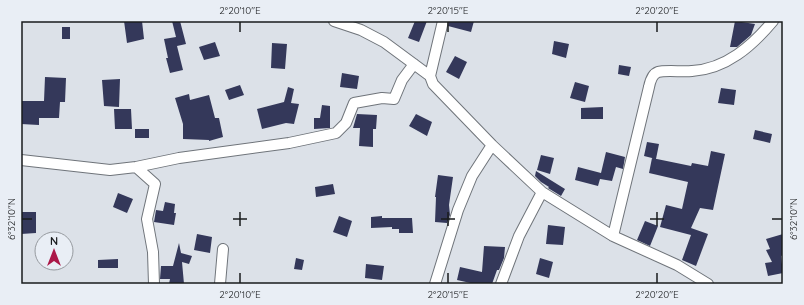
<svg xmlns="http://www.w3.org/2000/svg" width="804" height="305" viewBox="0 0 804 305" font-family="Quicksand,sans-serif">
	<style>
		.building { fill: #34385a }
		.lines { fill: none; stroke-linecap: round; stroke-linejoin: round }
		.minor-casing { stroke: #6f747a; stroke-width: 12 }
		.minor { stroke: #fff; stroke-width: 10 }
		.ticks { fill: none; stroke: #191b1d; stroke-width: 1.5 }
		.neatline { fill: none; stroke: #191b1d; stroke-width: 1.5 }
		.ticks-label { font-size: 10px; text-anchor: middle; fill: #191b1d }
	</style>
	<rect width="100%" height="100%" fill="#dce1e8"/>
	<path class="building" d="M 124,21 L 142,21 L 144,39 L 127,43 Z
		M 172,21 L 180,21 L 186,44 L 177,46 L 183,70 L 170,73 L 166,58 L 168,58 L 164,39 L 176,37 Z
		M 415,21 L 427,21 L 419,42 L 408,38 Z
		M 449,21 L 474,21 L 471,32 L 448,26 Z
		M 735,21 L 755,24 L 751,35 L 737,47 L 730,47 Z
		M 62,27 L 70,27 L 70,39 L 62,39 Z
		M 554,41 L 569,44 L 566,58 L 552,54 Z
		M 215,42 L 220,56 L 204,60 L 199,47 Z
		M 272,43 L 287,44 L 285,69 L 271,68 Z
		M 455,56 L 467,62 L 459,79 L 446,72 Z
		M 619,65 L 631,67 L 629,76 L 618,74 Z
		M 342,73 L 359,76 L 357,89 L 340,87 Z
		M 45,77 L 66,78 L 65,102 L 60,102 L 59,118 L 39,118 L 39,125 L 21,124 L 21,101 L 44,101 Z
		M 120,79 L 119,107 L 104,106 L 102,80 Z
		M 575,82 L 589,86 L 585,102 L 570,98 Z
		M 240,85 L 244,95 L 229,100 L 225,90 Z
		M 288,87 L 294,89 L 291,103 L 299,104 L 294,124 L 286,123 L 262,129 L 257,109 L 284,102 Z
		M 721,88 L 736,90 L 734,105 L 718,103 Z
		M 189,94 L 190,100 L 209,95 L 215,118 L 219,118 L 223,137 L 209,141 L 209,140 L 183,139 L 183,124 L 175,98 Z
		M 322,105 L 330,106 L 330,128 L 314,129 L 314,118 L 320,118 Z
		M 603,107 L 603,119 L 581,119 L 581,108 Z
		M 114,109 L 131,109 L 132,129 L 115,129 Z
		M 357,114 L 377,115 L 376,129 L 373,129 L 373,147 L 359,146 L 360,128 L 353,128 Z
		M 416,114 L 432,122 L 427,136 L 409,126 Z
		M 135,129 L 149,129 L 149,138 L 135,138 Z
		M 755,130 L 772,134 L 770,143 L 753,139 Z
		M 647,142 L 659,144 L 656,159 L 644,156 Z
		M 711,151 L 725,154 L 713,210 L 700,208 L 691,228 L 708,234 L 696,266 L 682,260 L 691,235 L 660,227 L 666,205 L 682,209 L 688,182 L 649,173 L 652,158 L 691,166 L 692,163 L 708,166 Z
		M 606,152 L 625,157 L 623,169 L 616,167 L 612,181 L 600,179 L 598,186 L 575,180 L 578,167 L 601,173 Z
		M 541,155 L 554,158 L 550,174 L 537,170 Z
		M 536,171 L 565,189 L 561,196 L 548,188 L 549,187 L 541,182 L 535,176 Z
		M 438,175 L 453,177 L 449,205 L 450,215 L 447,223 L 435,222 L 436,197 L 435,197 Z
		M 333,184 L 335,194 L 316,197 L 315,187 Z
		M 118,193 L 133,199 L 127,213 L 113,207 Z
		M 165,202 L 175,204 L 174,213 L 176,213 L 174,225 L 154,222 L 156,210 L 163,211 Z
		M 21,212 L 36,212 L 36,233 L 21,234 Z
		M 339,216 L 352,221 L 347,237 L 333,232 Z
		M 382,216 L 382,218 L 412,218 L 413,233 L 399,233 L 399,229 L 392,229 L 392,227 L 371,228 L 371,217 Z
		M 645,221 L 658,226 L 650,246 L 637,240 Z
		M 548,225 L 565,227 L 563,245 L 546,244 Z
		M 197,234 L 212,237 L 210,253 L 194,250 Z
		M 783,234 L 783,255 L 781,256 L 783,273 L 768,276 L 765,263 L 772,262 L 766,250 L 770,249 L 766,239 Z
		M 179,243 L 181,253 L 192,256 L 189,264 L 182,262 L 184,284 L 169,284 L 170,279 L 160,279 L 161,266 L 173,266 Z
		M 484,246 L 505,247 L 504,258 L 499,270 L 497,270 L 492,284 L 475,284 L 457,280 L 460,267 L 482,272 Z
		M 296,258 L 304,260 L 302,270 L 294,269 Z
		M 540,258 L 553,262 L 549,278 L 536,274 Z
		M 118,259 L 118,268 L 98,268 L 98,260 Z
		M 366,264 L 384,266 L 382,280 L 365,278 Z"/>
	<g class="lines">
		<g class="minor-casing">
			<path id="minor" d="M 334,21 L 361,30 L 384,42 L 430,76 L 433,84 L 492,145 L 542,192 L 613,236 L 677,265 L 708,284
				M 430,76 L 443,21
				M 21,160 L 110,170 L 136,167 L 179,158 L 289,143 L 336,133 L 346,123 L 354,103 L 382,98 L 394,99 L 402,80 L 414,64
				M 136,167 L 155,184 L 147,219 L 153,252 L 154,284
				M 613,236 L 649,87 C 650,82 652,74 658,72 C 664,70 684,72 692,71 C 726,69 752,46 773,21
				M 220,284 L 223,249
				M 435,284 L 458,210 L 472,176 L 492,145
				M 501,284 L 519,236 L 542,192"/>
		</g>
		<use href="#minor" class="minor"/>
	</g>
	<path class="ticks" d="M 240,22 L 240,32M 448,22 L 448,32M 657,22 L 657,32M 240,212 L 240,226M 448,212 L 448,226M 657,212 L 657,226M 22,219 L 32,219M 233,219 L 247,219M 441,219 L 455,219M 650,219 L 664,219M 772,219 L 782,219M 240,273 L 240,283M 448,273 L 448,283M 657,273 L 657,283"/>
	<rect width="804" height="305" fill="none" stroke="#e9eef5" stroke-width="44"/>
	<g transform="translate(54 251)"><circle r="19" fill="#e9eef5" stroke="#969a9f"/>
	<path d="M0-3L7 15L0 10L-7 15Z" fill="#ab1848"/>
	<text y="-6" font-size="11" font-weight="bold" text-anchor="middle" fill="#191b1d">N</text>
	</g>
	<rect x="22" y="22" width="760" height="261" class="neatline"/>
	<g class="ticks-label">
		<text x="240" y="14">2°20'10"E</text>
		<text x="448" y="14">2°20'15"E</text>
		<text x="657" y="14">2°20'20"E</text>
		<text transform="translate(11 219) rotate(-90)" y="4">6°32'10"N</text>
		<text transform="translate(793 219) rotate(-90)" y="4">6°32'10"N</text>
		<text x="240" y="298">2°20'10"E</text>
		<text x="448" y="298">2°20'15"E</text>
		<text x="657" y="298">2°20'20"E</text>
	</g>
</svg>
